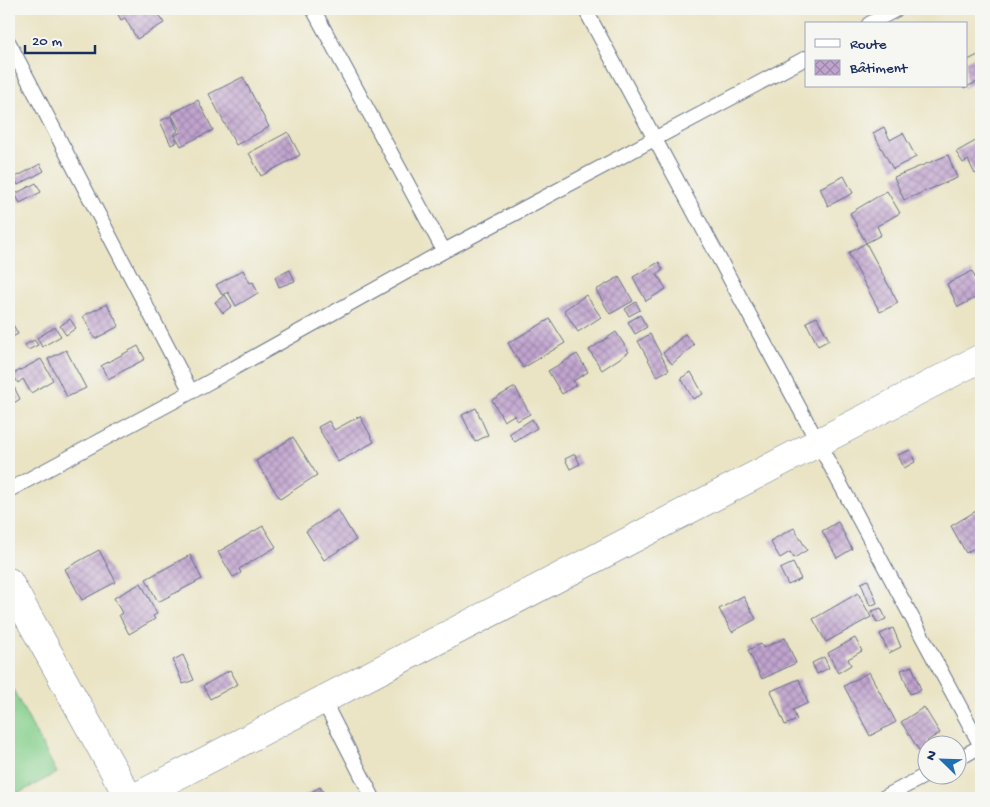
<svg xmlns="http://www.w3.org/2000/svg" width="990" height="807" viewBox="0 0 990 807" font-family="'Gochi Hand',sans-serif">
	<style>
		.green { fill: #86cf8c; stroke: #507f75 }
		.building { fill: url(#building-cross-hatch) }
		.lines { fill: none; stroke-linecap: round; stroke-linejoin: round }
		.lane-casing { stroke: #636e82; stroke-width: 16 }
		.street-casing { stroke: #636e82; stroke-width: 29 }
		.lane { stroke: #fff; stroke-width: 14 }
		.street { stroke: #fff; stroke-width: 28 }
	</style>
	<defs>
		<pattern id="building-cross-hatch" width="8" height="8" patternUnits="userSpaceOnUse" patternTransform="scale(1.25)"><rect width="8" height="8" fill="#c1a4ce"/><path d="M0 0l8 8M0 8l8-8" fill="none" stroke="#9c86aa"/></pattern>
	</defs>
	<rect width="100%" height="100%" fill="#f6f6f2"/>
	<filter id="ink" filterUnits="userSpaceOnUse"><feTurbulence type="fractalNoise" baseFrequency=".02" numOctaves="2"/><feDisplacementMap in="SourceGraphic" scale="10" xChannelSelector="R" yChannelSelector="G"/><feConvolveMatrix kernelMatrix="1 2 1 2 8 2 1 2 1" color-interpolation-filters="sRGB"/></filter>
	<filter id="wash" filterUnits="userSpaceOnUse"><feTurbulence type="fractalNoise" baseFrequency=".0096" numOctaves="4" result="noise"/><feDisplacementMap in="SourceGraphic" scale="20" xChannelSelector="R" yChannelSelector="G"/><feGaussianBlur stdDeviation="1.12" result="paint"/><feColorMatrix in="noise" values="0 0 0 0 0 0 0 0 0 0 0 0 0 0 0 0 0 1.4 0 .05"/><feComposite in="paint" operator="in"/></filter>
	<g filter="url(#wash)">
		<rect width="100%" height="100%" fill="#eae4c4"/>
		<path class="green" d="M 9,682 L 57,773 L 9,798 Z"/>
		<g id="blocks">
			<path class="building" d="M 115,9 L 156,9 L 164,23 L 137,39 L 125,18 L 121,20 Z
				M 980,54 L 981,80 L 964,88 L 963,86 L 966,86 L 966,61 Z
				M 243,77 L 269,127 L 236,145 L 209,94 Z
				M 198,100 L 213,130 L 181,146 L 175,135 L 181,132 L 171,114 Z
				M 171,116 L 178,131 L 173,134 L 177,142 L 171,145 L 160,121 Z
				M 884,127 L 890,140 L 903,133 L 916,157 L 893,169 L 873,133 Z
				M 288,132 L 300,155 L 261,176 L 249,153 Z
				M 981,138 L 981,170 L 975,174 L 968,160 L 963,163 L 956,152 Z
				M 948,155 L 957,178 L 904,200 L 894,177 Z
				M 40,164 L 44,171 L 18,185 L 14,178 Z
				M 844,176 L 853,193 L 828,206 L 820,188 Z
				M 36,183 L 41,192 L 20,203 L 15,194 Z
				M 887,191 L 900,213 L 877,226 L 881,235 L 866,243 L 850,213 Z
				M 866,243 L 898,303 L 880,312 L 848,253 Z
				M 659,262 L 663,270 L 657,274 L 666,289 L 646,301 L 633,277 Z
				M 243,270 L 250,283 L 253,282 L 258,293 L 236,306 L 228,292 L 222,295 L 216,285 Z
				M 290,270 L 295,281 L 279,287 L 275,277 Z
				M 972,271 L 981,290 L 981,295 L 958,307 L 947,284 Z
				M 619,277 L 633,301 L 610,314 L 596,290 Z
				M 225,295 L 232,306 L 223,313 L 215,302 Z
				M 586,295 L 601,317 L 578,332 L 564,310 Z
				M 636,302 L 640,310 L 629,316 L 625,309 Z
				M 107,304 L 119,326 L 95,339 L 83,316 Z
				M 640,315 L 647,327 L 635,334 L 628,322 Z
				M 9,317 L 18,334 L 9,339 Z
				M 817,317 L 829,340 L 818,346 L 806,322 Z
				M 70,319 L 76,328 L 66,335 L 60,326 Z
				M 550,319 L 565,343 L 523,368 L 508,343 Z
				M 55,327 L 61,336 L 42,347 L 37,338 Z
				M 616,332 L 629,352 L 602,370 L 589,350 Z
				M 650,334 L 669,370 L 657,376 L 638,341 Z
				M 685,334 L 694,345 L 672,364 L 663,353 Z
				M 34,340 L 38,345 L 28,350 L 25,345 Z
				M 138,346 L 145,359 L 108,379 L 101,366 Z
				M 66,350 L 86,388 L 67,397 L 48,359 Z
				M 577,354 L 588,372 L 573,381 L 576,385 L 562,394 L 548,371 Z
				M 41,359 L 53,380 L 31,393 L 23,379 L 18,383 L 13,374 Z
				M 691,372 L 703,394 L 693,399 L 681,378 Z
				M 14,387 L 20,399 L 9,406 L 9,390 Z
				M 515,387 L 530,414 L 517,421 L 514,415 L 504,421 L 492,400 Z
				M 476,408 L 488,435 L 475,442 L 462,415 Z
				M 360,416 L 374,442 L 338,462 L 318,427 L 329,421 L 334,430 Z
				M 532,419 L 537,428 L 515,442 L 509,434 Z
				M 293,437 L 317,475 L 280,499 L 256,461 Z
				M 910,450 L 915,462 L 904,468 L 898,455 Z
				M 575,454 L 580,464 L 570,469 L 565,459 Z
				M 981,508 L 981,544 L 966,553 L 951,526 Z
				M 338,510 L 356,540 L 324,560 L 306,531 Z
				M 838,522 L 852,549 L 837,558 L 822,531 Z
				M 263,526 L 276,547 L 239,569 L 241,573 L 233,577 L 218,552 Z
				M 794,528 L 807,550 L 794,558 L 790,552 L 780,558 L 770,541 Z
				M 99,550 L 116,582 L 82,600 L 65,569 Z
				M 190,555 L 202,579 L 158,602 L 146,579 Z
				M 793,563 L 801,579 L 788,585 L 780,569 Z
				M 868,580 L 877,603 L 870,606 L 861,583 Z
				M 141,583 L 157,614 L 153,616 L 155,619 L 129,634 L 119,615 L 122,613 L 114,598 Z
				M 858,593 L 871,617 L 826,642 L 813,619 Z
				M 743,596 L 756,619 L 732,632 L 719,609 Z
				M 881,608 L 886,619 L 877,623 L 872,611 Z
				M 893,628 L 901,647 L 889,653 L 880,634 Z
				M 785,638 L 796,663 L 762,679 L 748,650 L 761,644 L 763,648 Z
				M 855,638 L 862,651 L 848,659 L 851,665 L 838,673 L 828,653 Z
				M 183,655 L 194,680 L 183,684 L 173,660 Z
				M 824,657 L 829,668 L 817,674 L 812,663 Z
				M 912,666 L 921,690 L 910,694 L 901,670 Z
				M 230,670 L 238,684 L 210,699 L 203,686 Z
				M 869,672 L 896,722 L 870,736 L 844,686 Z
				M 799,679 L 808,703 L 793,710 L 797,720 L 785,725 L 771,691 Z
				M 924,707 L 940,733 L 927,741 L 929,744 L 928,744 L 928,756 L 924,758 L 901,722 Z
				M 320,787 L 327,798 L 301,798 Z"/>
		</g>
	</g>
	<g filter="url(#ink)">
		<use href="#blocks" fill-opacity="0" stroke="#636e82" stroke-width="1"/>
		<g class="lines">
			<g class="lane-casing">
				<path id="lane" d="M 313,9 L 444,251
					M 585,9 L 981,746
					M 869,24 L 897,9
					M 9,43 L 191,392
					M 9,490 L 191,392 L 444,251 L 806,58
					M 323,700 L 373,798
					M 958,759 L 981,746
					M 883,798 L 928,774"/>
			</g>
			<g class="street-casing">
				<path id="street" d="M 9,582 L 129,798
					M 134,798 L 981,358"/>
			</g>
			<use href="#lane" class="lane"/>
			<use href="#street" class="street"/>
		</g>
	</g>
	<rect width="990" height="807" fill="none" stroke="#f6f6f2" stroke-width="30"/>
	<rect x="805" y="22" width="162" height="65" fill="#f6f6f2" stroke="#9ea6b7"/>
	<rect x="815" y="39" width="25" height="8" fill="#ffffff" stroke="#9ea6b7"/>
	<text x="850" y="48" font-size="15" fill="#1b2f5e">Route</text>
	<rect x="815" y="60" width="25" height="15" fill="url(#building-cross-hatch)" stroke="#9ea6b7"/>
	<text x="850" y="72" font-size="15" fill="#1b2f5e">Bâtiment</text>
	<g transform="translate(942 760) rotate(293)"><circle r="24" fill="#f6f6f2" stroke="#9ea6b7"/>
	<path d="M0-4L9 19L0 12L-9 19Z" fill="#1f6fb2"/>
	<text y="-8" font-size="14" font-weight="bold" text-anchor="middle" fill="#1b2f5e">N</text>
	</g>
	<path d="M25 45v8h70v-8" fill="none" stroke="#1b2f5e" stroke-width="2.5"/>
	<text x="32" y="45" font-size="15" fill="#1b2f5e" stroke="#f6f6f2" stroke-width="4" paint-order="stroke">20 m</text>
</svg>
